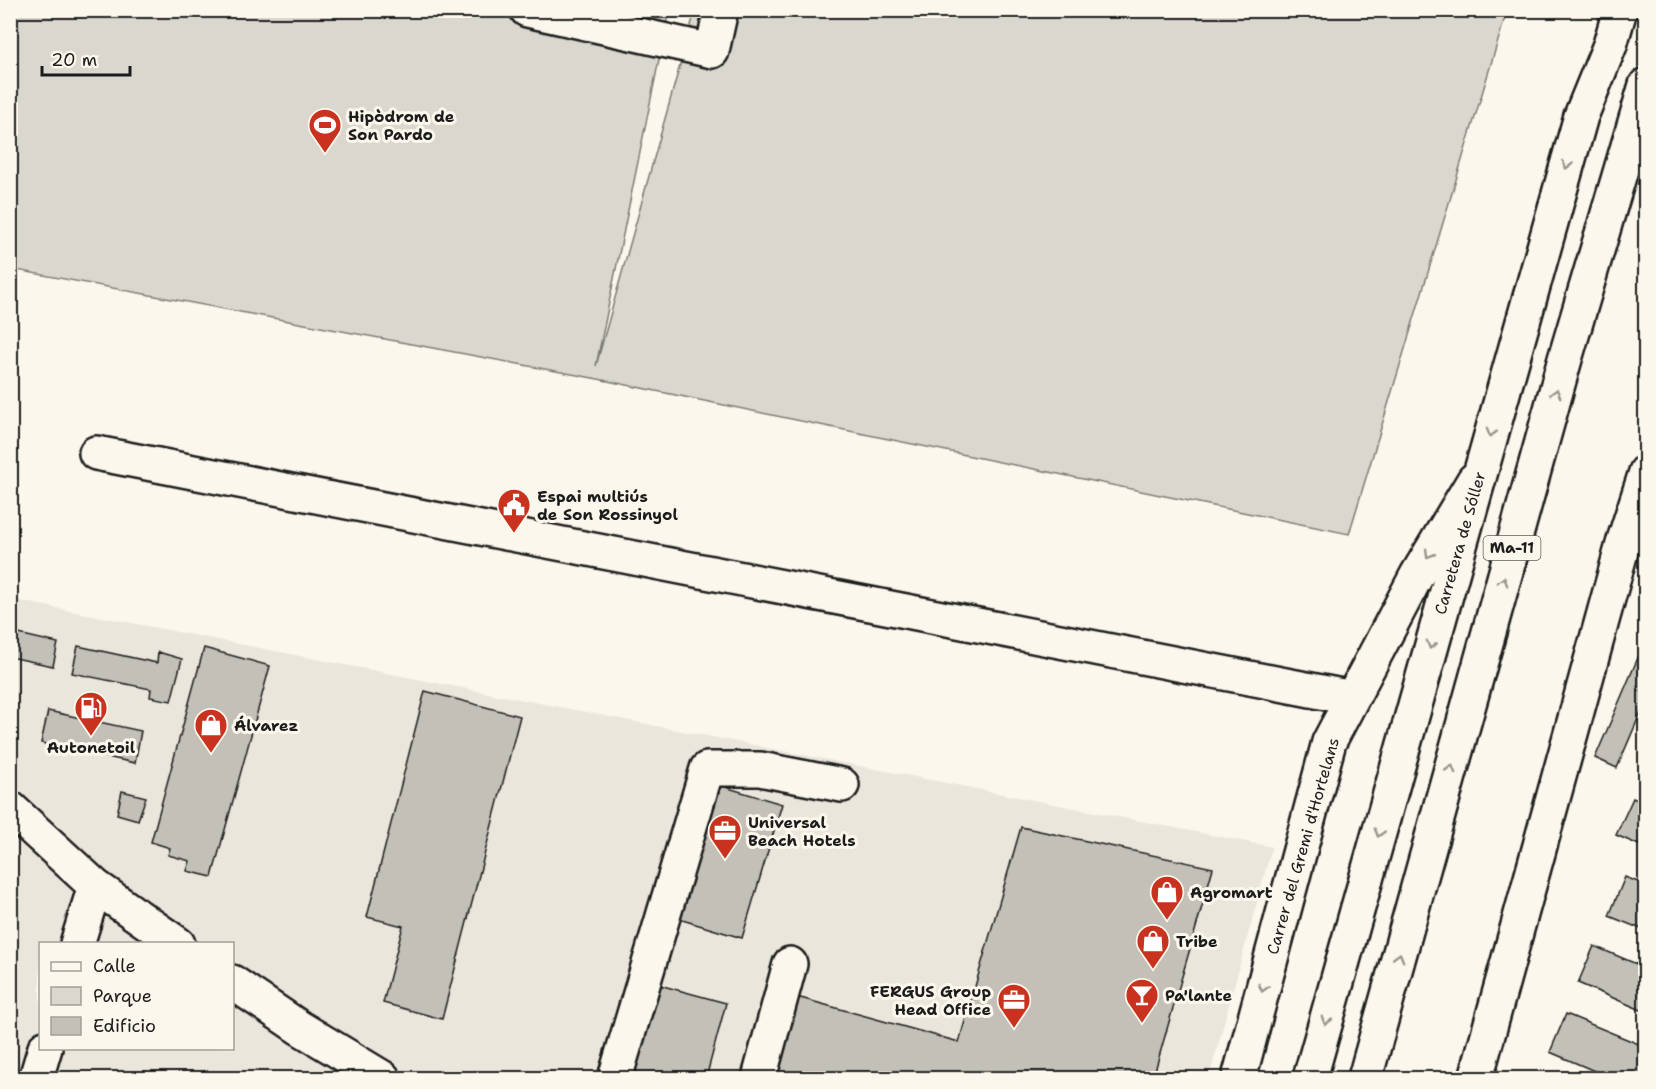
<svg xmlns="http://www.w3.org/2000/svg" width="1656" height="1089" viewBox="0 0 1656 1089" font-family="'Shantell Sans',sans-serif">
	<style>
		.built { fill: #eae6dc; fill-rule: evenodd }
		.green { fill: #dad7ce; stroke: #7b7a75; stroke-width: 1.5 }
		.building { fill: #c3c0b8; stroke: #1c1c1c; stroke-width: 1.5 }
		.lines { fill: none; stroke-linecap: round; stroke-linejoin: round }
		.minor-casing { stroke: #1c1c1c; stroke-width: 38 }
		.major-casing { stroke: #1c1c1c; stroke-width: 38 }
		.minor { stroke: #fbf7ec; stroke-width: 33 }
		.major { stroke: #fbf7ec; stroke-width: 33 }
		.oneway { stroke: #97948e }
		.labels { text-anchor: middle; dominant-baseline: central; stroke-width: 6; stroke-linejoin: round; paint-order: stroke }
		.shield { fill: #fbf7ec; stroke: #5f5e5a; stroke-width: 1.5 }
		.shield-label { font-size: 15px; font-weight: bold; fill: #1c1c1c }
		.poi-label { font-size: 16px; font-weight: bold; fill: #1c1c1c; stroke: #fbf7ec; text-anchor: start }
		.street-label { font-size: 16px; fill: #1c1c1c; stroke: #fbf7ec }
	</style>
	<rect width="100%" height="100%" fill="#fbf7ec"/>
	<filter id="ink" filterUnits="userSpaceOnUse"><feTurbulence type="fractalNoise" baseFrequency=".0167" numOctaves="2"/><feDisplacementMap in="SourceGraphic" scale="12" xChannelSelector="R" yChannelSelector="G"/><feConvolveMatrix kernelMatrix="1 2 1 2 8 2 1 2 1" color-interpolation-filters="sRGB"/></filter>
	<g filter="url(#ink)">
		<path class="built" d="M 10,599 L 1272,847 L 1209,1078 L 11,1078 ZM 40,944 L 232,944 L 232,1048 L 40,1048 Z"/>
		<path class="green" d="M 10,11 L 669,11 L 596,366 L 695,11 L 1507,11 L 1349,534 L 593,378 L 11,269 Z"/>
		<path class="building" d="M 10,632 L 58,643 L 53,666 L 10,657 Z
			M 1646,639 L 1646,700 L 1617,768 L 1595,758 Z
			M 78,646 L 157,663 L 158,652 L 182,659 L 171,701 L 150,697 L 151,689 L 72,673 Z
			M 204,648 L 270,666 L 212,877 L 187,871 L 190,861 L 168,855 L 170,848 L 151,842 Z
			M 425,691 L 520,716 L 442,1019 L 383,1003 L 403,926 L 367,917 Z
			M 48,711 L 141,731 L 135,763 L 41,743 Z
			M 708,782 L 782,804 L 742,938 L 669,916 Z
			M 122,791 L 146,797 L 138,820 L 117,814 Z
			M 1633,798 L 1646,804 L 1646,848 L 1616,835 Z
			M 1021,827 L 1213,868 L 1153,1078 L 766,1078 L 786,994 L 959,1042 Z
			M 1625,877 L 1646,885 L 1646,931 L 1609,916 Z
			M 1594,946 L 1646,968 L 1646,1012 L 1578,983 Z
			M 652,983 L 726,1003 L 706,1078 L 626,1078 Z
			M 1566,1014 L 1646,1047 L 1646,1078 L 1611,1078 L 1550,1052 Z"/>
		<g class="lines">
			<g class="minor-casing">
				<path id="minor" d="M 527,10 L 712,51 L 721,10
					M 96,453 L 1352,698
					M 10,808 L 95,886 L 178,944
					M 77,944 L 95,886
					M 232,982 L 300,1028 L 383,1078
					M 36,1078 L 45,1048
					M 615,1078 L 707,769 L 760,769 L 842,785
					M 759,1078 L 790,964
					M 1239,1078 L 1329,742 L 1417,575 L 1474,480
					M 1476,1078 L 1625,537 L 1646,472"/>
			</g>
			<g class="major-casing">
				<path id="major" d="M 1310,1078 L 1581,116 L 1610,45 L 1620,10
					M 1365,1078 L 1565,359 L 1646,85"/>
			</g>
			<use href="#minor" class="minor"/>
			<use href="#major" class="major"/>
		</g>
		<defs><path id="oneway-chevron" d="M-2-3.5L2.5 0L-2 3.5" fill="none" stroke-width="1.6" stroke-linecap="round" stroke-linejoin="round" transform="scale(1.5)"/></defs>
		<g class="oneway">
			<use href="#oneway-chevron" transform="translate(1567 165) rotate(106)"/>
			<use href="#oneway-chevron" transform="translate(1556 393) rotate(-74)"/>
			<use href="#oneway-chevron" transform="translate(1491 433) rotate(106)"/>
			<use href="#oneway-chevron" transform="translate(1429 554) rotate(121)"/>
			<use href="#oneway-chevron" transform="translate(1503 581) rotate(-74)"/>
			<use href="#oneway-chevron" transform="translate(1431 645) rotate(106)"/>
			<use href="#oneway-chevron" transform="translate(1451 769) rotate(-74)"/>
			<use href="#oneway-chevron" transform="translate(1379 833) rotate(106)"/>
			<use href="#oneway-chevron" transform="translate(1399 957) rotate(-74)"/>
			<use href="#oneway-chevron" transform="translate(1263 988) rotate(105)"/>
			<use href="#oneway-chevron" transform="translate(1326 1021) rotate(106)"/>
		</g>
	</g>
	<defs>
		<g id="stadium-pin" transform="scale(1.725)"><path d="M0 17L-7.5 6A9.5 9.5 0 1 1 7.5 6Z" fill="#c8321e" stroke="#fbf7ec"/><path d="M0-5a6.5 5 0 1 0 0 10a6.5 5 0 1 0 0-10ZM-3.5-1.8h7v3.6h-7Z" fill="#fff"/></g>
		<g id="civic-pin" transform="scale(1.725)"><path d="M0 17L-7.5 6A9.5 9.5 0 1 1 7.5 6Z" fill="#c8321e" stroke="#fbf7ec"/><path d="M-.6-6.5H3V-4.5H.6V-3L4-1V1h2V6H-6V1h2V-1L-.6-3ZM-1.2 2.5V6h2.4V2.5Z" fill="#fff"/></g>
		<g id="fuel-pin" transform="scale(1.725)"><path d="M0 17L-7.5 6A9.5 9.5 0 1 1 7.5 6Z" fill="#c8321e" stroke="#fbf7ec"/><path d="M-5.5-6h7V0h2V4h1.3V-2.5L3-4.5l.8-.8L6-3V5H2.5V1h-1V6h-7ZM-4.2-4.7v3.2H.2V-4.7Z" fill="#fff"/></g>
		<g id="shop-pin" transform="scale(1.725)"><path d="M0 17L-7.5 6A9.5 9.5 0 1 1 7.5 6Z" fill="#c8321e" stroke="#fbf7ec"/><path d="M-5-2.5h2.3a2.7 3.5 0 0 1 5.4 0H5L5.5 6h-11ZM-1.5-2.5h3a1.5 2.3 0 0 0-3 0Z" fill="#fff"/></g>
		<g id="office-pin" transform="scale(1.725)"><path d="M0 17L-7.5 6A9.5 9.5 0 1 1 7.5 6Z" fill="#c8321e" stroke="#fbf7ec"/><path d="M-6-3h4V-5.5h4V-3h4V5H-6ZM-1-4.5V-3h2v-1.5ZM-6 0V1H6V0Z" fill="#fff"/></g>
		<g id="bar-pin" transform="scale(1.725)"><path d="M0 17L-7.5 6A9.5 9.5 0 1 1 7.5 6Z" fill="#c8321e" stroke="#fbf7ec"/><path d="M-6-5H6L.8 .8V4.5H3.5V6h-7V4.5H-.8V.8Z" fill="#fff"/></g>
	</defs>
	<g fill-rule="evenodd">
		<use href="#stadium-pin" x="325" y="125"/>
		<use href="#civic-pin" x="514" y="505"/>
		<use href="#fuel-pin" x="91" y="708"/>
		<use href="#shop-pin" x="211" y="725"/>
		<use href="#office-pin" x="725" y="831"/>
		<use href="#shop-pin" x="1167" y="892"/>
		<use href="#shop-pin" x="1153" y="941"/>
		<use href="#bar-pin" x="1142" y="995"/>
		<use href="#office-pin" x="1014" y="1000"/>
	</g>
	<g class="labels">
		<rect class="shield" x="1483.5" y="536" width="57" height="24" rx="4.5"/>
		<g class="shield-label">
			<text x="1512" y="548">Ma-11</text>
		</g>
		<g class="poi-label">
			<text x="348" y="116">Hipòdrom de<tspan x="348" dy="18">Son Pardo</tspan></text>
			<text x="537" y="496">Espai multiús<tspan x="537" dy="18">de Son Rossinyol</tspan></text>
			<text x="234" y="725">Álvarez</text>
			<text x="91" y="747" text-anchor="middle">Autonetoil</text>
			<text x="748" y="822">Universal<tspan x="748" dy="18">Beach Hotels</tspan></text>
			<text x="1190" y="892">Agromart</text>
			<text x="1176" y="941">Tribe</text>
			<text x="991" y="991" text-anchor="end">FERGUS Group<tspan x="991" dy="18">Head Office</tspan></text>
			<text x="1165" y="995">Pa'lante</text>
		</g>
		<g class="street-label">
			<text transform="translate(1460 543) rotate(-74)">Carretera de Sóller</text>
			<text transform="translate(1303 846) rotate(-74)">Carrer del Gremi d'Hortelans</text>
		</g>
	</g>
	<rect width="1656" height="1089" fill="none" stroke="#fbf7ec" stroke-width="36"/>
	<rect x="18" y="18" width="1620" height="1053" fill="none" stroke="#1c1c1c" stroke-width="2" filter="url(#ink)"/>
	<rect x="39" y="942" width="195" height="108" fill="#fbf7ec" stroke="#a29f99" stroke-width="1.5"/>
	<rect x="51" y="962" width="30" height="9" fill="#fbf7ec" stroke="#a29f99" stroke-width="1.5"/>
	<text x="93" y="972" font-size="18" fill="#1c1c1c">Calle</text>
	<rect x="51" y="987" width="30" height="18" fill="#dad7ce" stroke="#a29f99" stroke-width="1.5"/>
	<text x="93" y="1002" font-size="18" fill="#1c1c1c">Parque</text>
	<rect x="51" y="1017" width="30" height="18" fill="#c3c0b8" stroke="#a29f99" stroke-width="1.5"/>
	<text x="93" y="1032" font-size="18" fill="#1c1c1c">Edificio</text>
	<path d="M42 66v9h88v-9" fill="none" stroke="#1c1c1c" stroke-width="3"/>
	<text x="51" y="66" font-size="18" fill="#1c1c1c" stroke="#fbf7ec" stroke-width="4.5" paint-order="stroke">20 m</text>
</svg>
